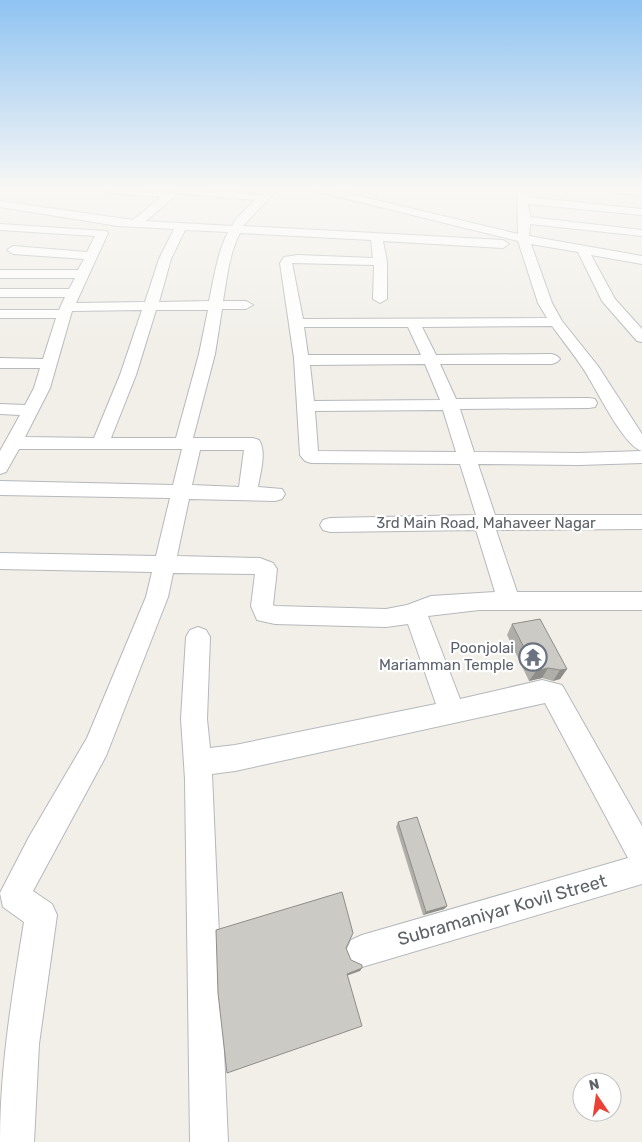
<svg xmlns="http://www.w3.org/2000/svg" width="642" height="1142" viewBox="0 0 642 1142" font-family="Rubik,sans-serif">
	<style>
		.lines { fill: none; stroke-linecap: round; stroke-linejoin: round }
		.minor-casing { stroke: #b5b8bc; stroke-width: 2 }
		.minor { fill: #fff; fill-rule: evenodd }
		.wall { fill: #afaea9 }
		.shaded-wall { fill: #8f8d8a }
		.building { fill: #cccac5; stroke: #8f8d8a }
		.labels { text-anchor: middle; dominant-baseline: central; stroke-width: 4.5; stroke-linejoin: round; paint-order: stroke }
		.street-label { font-size: 15px; fill: #5f6368; stroke: #fff }
		.worship-label { font-size: 15px; fill: #5b616d; stroke: #fff; text-anchor: end }
		.near-street-label { font-size: 18px; fill: #5f6368; stroke: #fff }
	</style>
	<rect width="100%" height="100%" fill="#f1efe8"/>
	<g class="lines">
		<g class="minor-casing">
			<path id="minor" d="M 105,190 L 142,190 L 174,193 L 175,195 L 174,197 L 146,221 L 232,226 L 236,219 L 255,200 L 176,193 L 171,190 L 206,190 L 261,195 L 266,190 L 277,190 L 243,226 L 503,240 L 509,244 L 503,248 L 383,241 L 387,262 L 387,299 L 380,303 L 373,299 L 374,265 L 292,263 L 303,319 L 547,318 L 538,303 L 518,241 L 319,192 L 318,190 L 334,190 L 518,234 L 517,190 L 527,190 L 528,197 L 642,209 L 642,215 L 528,204 L 530,217 L 642,230 L 642,236 L 530,224 L 529,236 L 642,256 L 642,264 L 591,255 L 615,299 L 642,329 L 642,342 L 637,341 L 602,301 L 578,252 L 531,244 L 552,303 L 562,321 L 598,366 L 642,434 L 642,451 C 622,445 595,385 582,367 C 573,353 562,340 552,326 L 422,327 L 436,355 L 552,354 L 557,356 L 560,359 L 557,362 L 552,364 L 440,364 L 456,399 L 589,398 L 595,399 L 597,403 L 595,407 L 589,408 L 460,409 L 474,452 L 579,453 L 642,451 L 642,463 L 579,465 L 478,464 L 495,515 L 642,515 L 642,529 L 496,530 L 517,592 L 642,592 L 642,610 L 479,610 L 428,616 L 460,699 L 542,680 L 562,685 L 642,826 L 642,884 L 362,967 L 351,962 L 346,951 L 351,940 L 362,935 L 628,858 L 545,703 L 235,771 L 212,774 L 228,1142 L 190,1142 L 185,779 L 181,719 L 186,637 L 190,630 L 198,627 L 206,630 L 210,637 L 207,719 L 210,748 L 235,745 L 436,704 L 408,624 L 386,627 L 275,624 L 257,620 L 251,606 L 255,574 L 173,573 L 168,597 L 106,756 L 33,891 L 52,904 L 57,915 L 39,1044 L 34,1142 L 0,1142 C 0,1067 12,996 24,922 L 3,907 L 0,893 L 29,837 L 87,738 L 146,597 L 152,572 L 0,569 L 0,553 L 156,556 L 170,498 L 0,495 L 0,481 L 173,485 L 182,449 L 19,449 L 6,472 L 0,474 L 0,451 L 20,415 L 0,414 L 0,404 L 25,405 L 34,388 L 40,368 L 0,368 L 0,358 L 43,359 L 56,318 L 0,318 L 0,310 L 59,310 L 65,297 L 0,297 L 0,289 L 69,289 L 75,278 L 0,278 L 0,270 L 78,270 L 84,259 L 13,254 L 7,250 L 13,246 L 87,252 L 95,236 L 0,230 L 0,224 L 106,231 L 108,233 L 76,303 L 145,302 L 159,259 L 174,229 L 118,226 L 0,207 L 0,201 L 133,220 L 161,197 L 110,193 ZM 185,230 L 228,232 C 217,254 214,278 209,301 L 159,302 L 171,259 ZM 240,233 L 371,240 L 373,258 L 298,255 L 284,257 L 280,263 L 294,358 L 300,455 L 305,461 L 311,463 L 460,464 L 476,515 L 330,518 L 323,520 L 320,525 L 323,530 L 330,532 L 476,530 L 495,592 L 431,596 L 407,605 L 386,609 L 275,606 L 273,605 L 277,569 L 273,563 L 260,558 L 177,556 L 189,499 L 275,501 L 282,499 L 285,494 L 282,489 L 258,487 C 260,474 267,452 259,440 L 253,438 L 193,438 L 215,354 L 222,309 L 246,309 L 253,305 L 246,301 L 223,301 C 227,278 229,254 240,233 ZM 142,310 L 120,375 L 94,438 L 25,437 L 50,388 L 72,311 ZM 156,310 L 208,310 L 199,354 L 176,438 L 111,438 L 136,375 ZM 304,327 L 408,327 L 421,355 L 308,355 ZM 425,364 L 440,400 L 314,401 L 310,365 ZM 443,410 L 456,452 L 318,451 L 315,411 ZM 200,450 L 244,450 L 239,487 L 192,485 Z
				M 610,190 L 642,190 L 642,195 L 615,193 Z"/>
		</g>
		<use href="#minor" class="minor"/>
	</g>
	<path class="wall" d="M 512,624 L 567,669 L 560,679 L 553,681 L 542,678 L 529,681 L 507,635 Z
		M 398,822 L 447,906 L 444,909 L 423,915 L 396,827 Z"/>
	<path class="shaded-wall" d="M 548,668 L 542,678 L 529,681 L 536,671 Z
		M 567,669 L 560,679 L 553,681 L 560,670 Z
		M 447,906 L 444,909 L 423,915 L 426,912 Z
		M 362,968 L 360,971 L 346,976 L 347,974 Z"/>
	<path class="building" d="M 540,619 L 567,669 L 560,670 L 548,668 L 536,671 L 512,624 Z
		M 417,817 L 447,906 L 426,912 L 398,822 Z
		M 342,892 L 353,933 L 346,948 L 351,960 L 362,965 L 362,968 L 347,974 L 362,1026 L 227,1073 L 218,993 L 216,930 Z"/>
	<linearGradient id="sky" x2="0" y2="1"><stop stop-color="#8fc3f1"/><stop offset="0.54" stop-color="#f9f8f5"/><stop offset="1" stop-color="#f9f8f5" stop-opacity="0"/></linearGradient>
	<rect width="642" height="349" fill="url(#sky)"/>
	<defs>
		<g id="temple-ring" transform="scale(1.4375)"><circle r="9.5" fill="#fff" stroke="#6b7280" stroke-width="1.5"/><path d="M0-6L5-2H3V0L6.5 2.5H4V6H1.5V3h-3V6H-4V2.5H-6.5L-3 0V-2H-5Z" fill="#6b7280"/></g>
	</defs>
	<g fill-rule="evenodd">
		<use href="#temple-ring" x="533" y="657"/>
	</g>
	<g class="labels">
		<g class="street-label">
			<text x="486" y="523">3rd Main Road, Mahaveer Nagar</text>
		</g>
		<g class="worship-label">
			<text x="514" y="648">Poonjolai<tspan x="514" dy="17">Mariamman Temple</tspan></text>
		</g>
		<g class="near-street-label">
			<text transform="translate(502 910) rotate(-16)">Subramaniyar Kovil Street</text>
		</g>
	</g>
	<g transform="translate(597 1097) rotate(347)"><circle r="24" fill="#ffffff" stroke="#bfc1c3"/>
	<path d="M0-4L9 19L0 12L-9 19Z" fill="#ea4335"/>
	<text y="-8" font-size="14" font-weight="bold" text-anchor="middle" fill="#5f6368">N</text>
	</g>
</svg>
